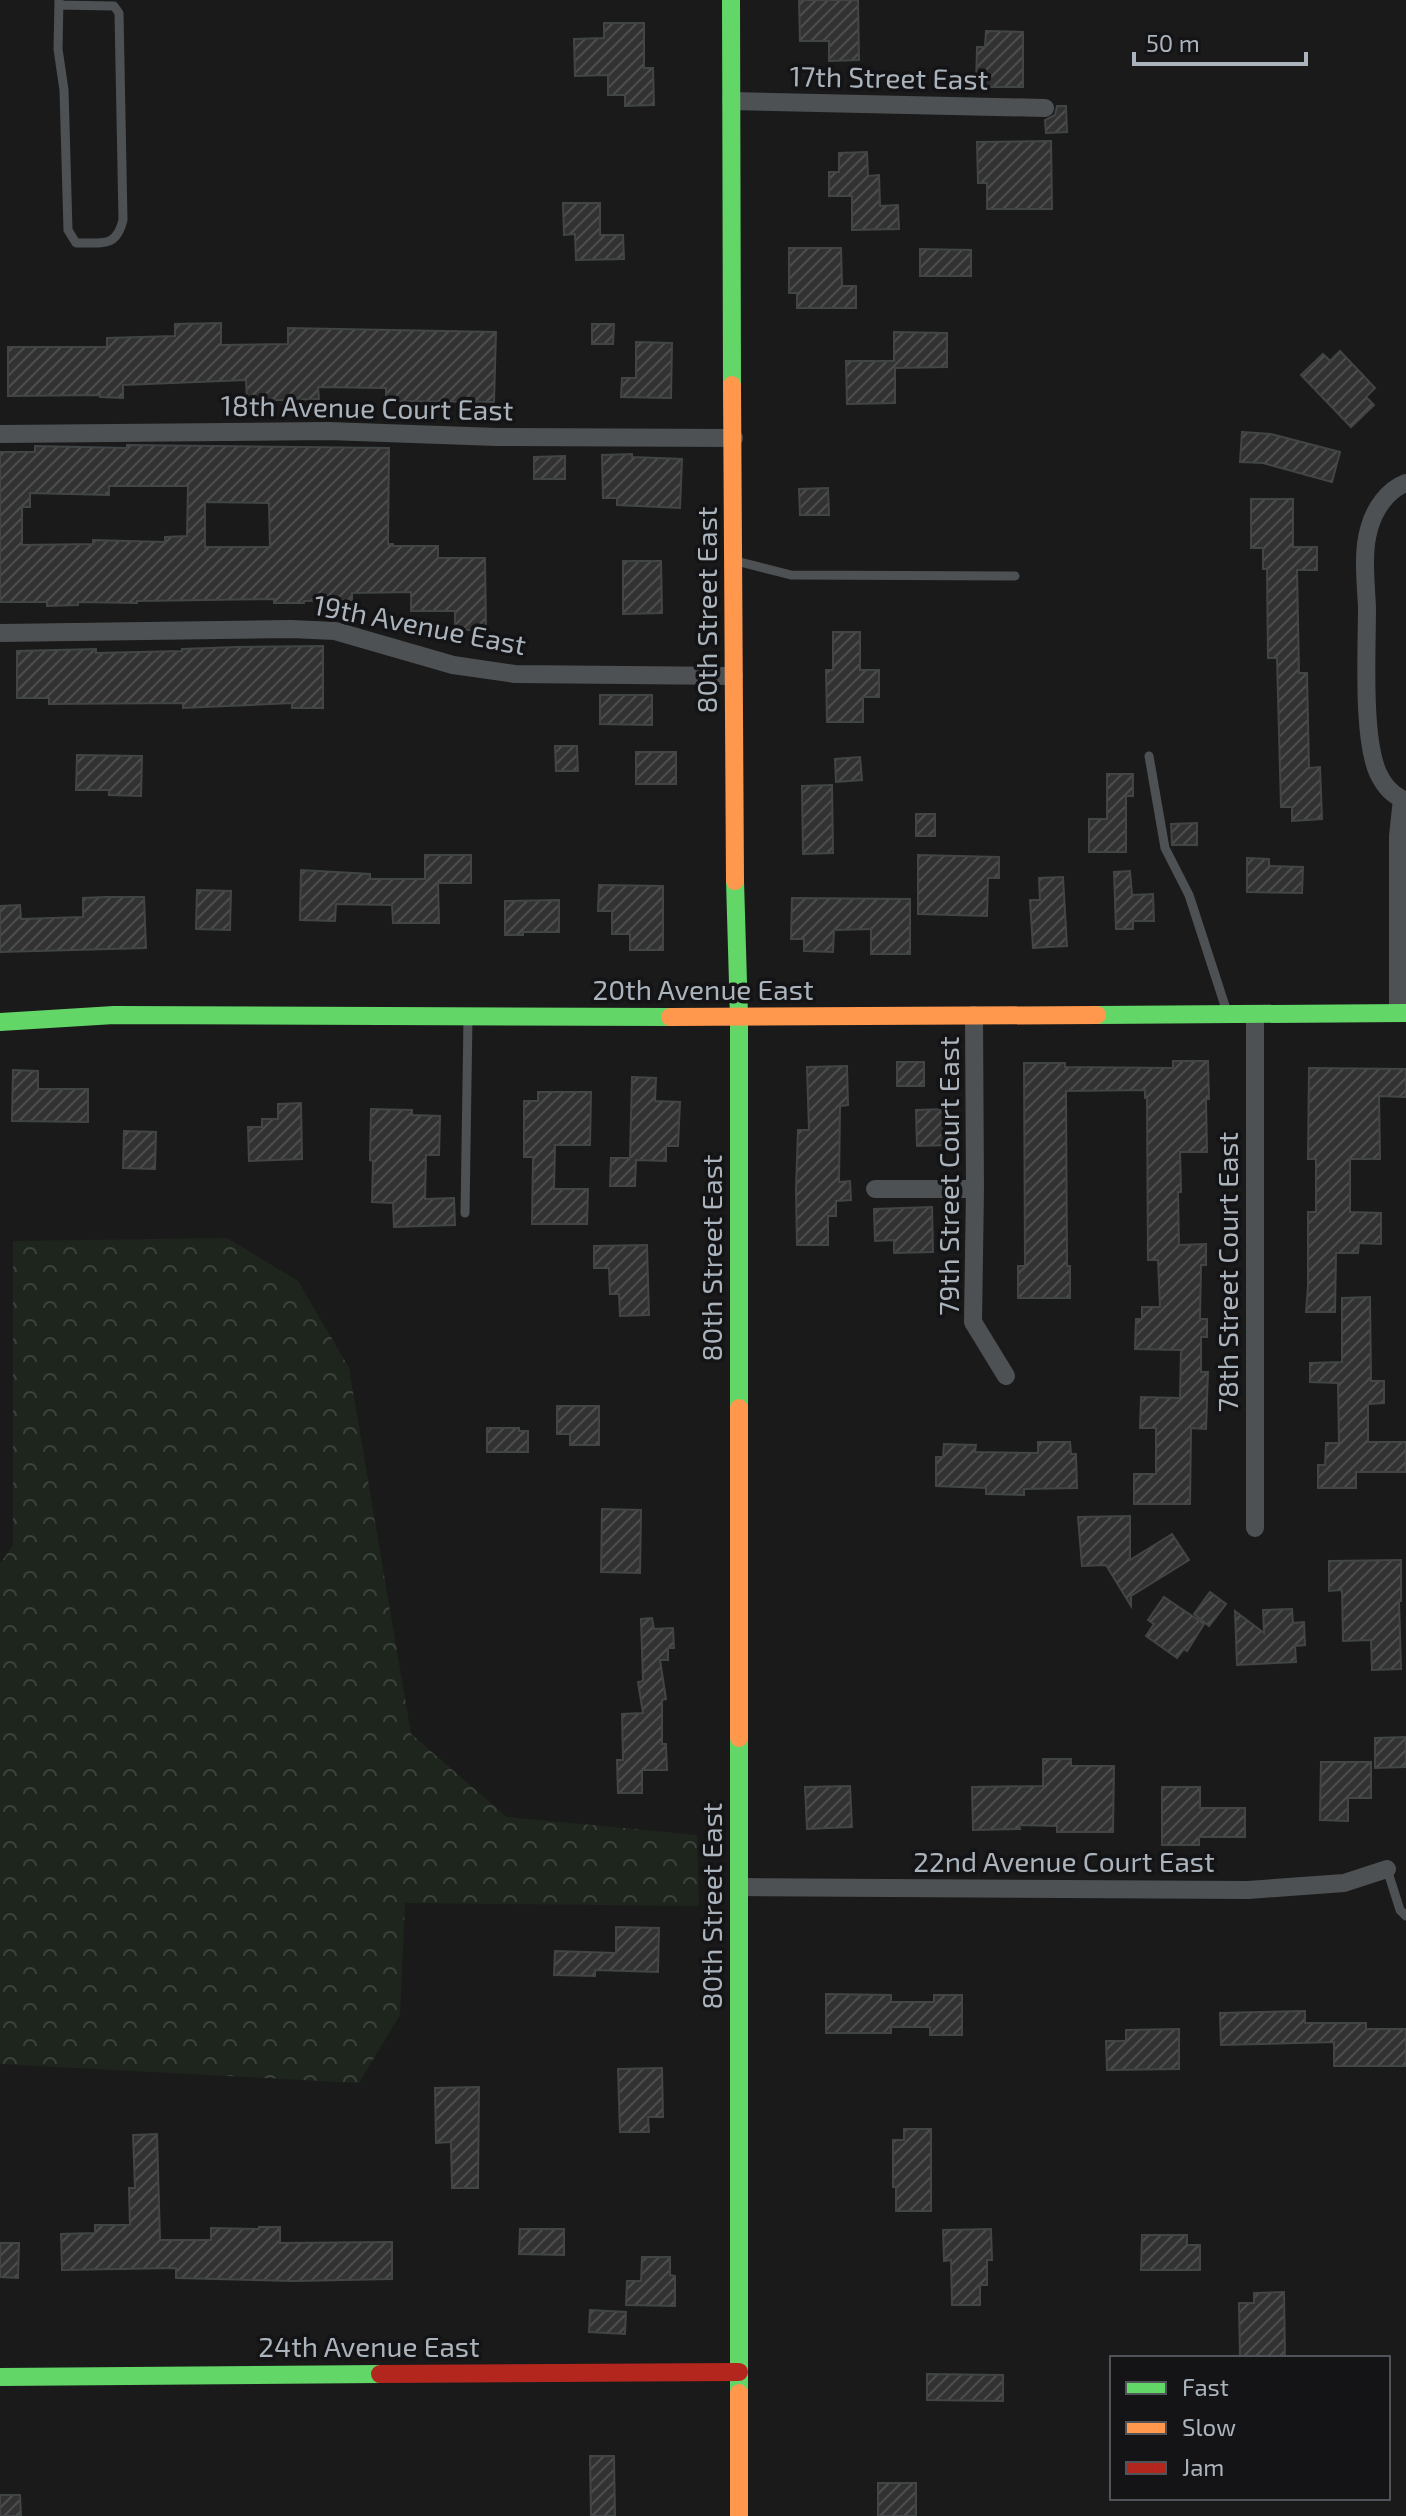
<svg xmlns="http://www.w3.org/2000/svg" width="1406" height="2516" viewBox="0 0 1406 2516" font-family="'Exo 2',sans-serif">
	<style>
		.forest { fill: url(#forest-crowns) }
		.building { fill: url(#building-hatch); stroke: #424546; stroke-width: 2; fill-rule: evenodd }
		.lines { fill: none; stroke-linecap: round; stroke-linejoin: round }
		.lane { stroke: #4e5153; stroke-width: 9 }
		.street { stroke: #4e5153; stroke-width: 18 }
		.fast { stroke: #63d668; stroke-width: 18 }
		.slow { stroke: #ff974d; stroke-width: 18 }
		.jam { stroke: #b3261e; stroke-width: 18 }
		.labels { text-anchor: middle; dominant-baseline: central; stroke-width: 7; stroke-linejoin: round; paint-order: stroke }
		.street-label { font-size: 28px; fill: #abb4bc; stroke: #141416 }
	</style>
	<defs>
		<pattern id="forest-crowns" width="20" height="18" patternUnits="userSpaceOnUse" patternTransform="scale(2)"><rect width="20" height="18" fill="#1e251d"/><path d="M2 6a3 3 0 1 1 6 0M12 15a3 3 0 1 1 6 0" fill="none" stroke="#3c423c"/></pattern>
		<pattern id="building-hatch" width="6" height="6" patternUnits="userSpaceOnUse" patternTransform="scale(2)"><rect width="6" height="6" fill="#323232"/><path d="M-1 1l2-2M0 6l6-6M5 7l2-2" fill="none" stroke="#4d4d4e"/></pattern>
	</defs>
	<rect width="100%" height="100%" fill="#1a1a1a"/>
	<path class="forest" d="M 227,1238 L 298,1281 L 349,1368 L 411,1734 L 507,1817 L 697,1835 L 699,1906 L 405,1903 L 400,2015 L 359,2083 L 0,2064 L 0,1564 L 13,1545 L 13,1241 Z"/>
	<path class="building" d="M 799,0 L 858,0 L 859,60 L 829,61 L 829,41 L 800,41 Z
		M 604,23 L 644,23 L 644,68 L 653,68 L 654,105 L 625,106 L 625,95 L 608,95 L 608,75 L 575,76 L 574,39 L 604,38 Z
		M 986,31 L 1023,32 L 1023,87 L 976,87 L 977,47 L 985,47 Z
		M 1057,106 L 1066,106 L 1067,132 L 1046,133 L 1045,120 L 1055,115 Z
		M 1051,141 L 1052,209 L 987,209 L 987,183 L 978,183 L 977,142 Z
		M 867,152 L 868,176 L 879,175 L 880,206 L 898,205 L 899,229 L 852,230 L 852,196 L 829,196 L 829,172 L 839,172 L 839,153 Z
		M 563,203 L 600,203 L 600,235 L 623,235 L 624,259 L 576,260 L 575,234 L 564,235 Z
		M 789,248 L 841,248 L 842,286 L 856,286 L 856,308 L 797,308 L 797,293 L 789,293 Z
		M 920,249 L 971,250 L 971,276 L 920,276 Z
		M 221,323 L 221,345 L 288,344 L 288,328 L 496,332 L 494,402 L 386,401 L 386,388 L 318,387 L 319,399 L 247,401 L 246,380 L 123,385 L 123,398 L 100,397 L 100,395 L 8,396 L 8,347 L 107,347 L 107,338 L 175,336 L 175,324 Z
		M 592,324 L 614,324 L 613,344 L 592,344 Z
		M 894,332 L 947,333 L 947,367 L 895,368 L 895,403 L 847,404 L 846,361 L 894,361 Z
		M 636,342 L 672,343 L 671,398 L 621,397 L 622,378 L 636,378 Z
		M 1340,351 L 1375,388 L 1366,397 L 1374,405 L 1351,427 L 1301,375 L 1323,354 L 1330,361 Z
		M 1242,432 L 1271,434 L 1340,452 L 1332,482 L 1263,463 L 1240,462 Z
		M 127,445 L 389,448 L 388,544 L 393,544 L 393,546 L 438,546 L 438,558 L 485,558 L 486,630 L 455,630 L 455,611 L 411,611 L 411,592 L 352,593 L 352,600 L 304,601 L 304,603 L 274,603 L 274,599 L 137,601 L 137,603 L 78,602 L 78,605 L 47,606 L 47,602 L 0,602 L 0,452 L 35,452 L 35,446 L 127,448 ZM 109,486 L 188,486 L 187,536 L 165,537 L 165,542 L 93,540 L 93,544 L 22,545 L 22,507 L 30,507 L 30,493 L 109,495 ZM 205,502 L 269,503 L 270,547 L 205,547 Z
		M 632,454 L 632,457 L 682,459 L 680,508 L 617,505 L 617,498 L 603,498 L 602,455 Z
		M 565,456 L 565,479 L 534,479 L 534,457 Z
		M 828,488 L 829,515 L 800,515 L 799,489 Z
		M 1251,499 L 1293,499 L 1293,547 L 1317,547 L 1317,570 L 1297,570 L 1299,673 L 1307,673 L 1309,768 L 1320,767 L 1322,819 L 1292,821 L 1292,807 L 1281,807 L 1277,658 L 1268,658 L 1267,569 L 1263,569 L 1263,548 L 1251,548 Z
		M 623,561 L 661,561 L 662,613 L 623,614 Z
		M 833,632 L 860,632 L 860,670 L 879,670 L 879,697 L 863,697 L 863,722 L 827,722 L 826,670 L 833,670 Z
		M 323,646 L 323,708 L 292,708 L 292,703 L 183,708 L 183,703 L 49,704 L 49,698 L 17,698 L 17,651 L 96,649 L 96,653 L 182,651 L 182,649 L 238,647 Z
		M 600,695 L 652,695 L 652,725 L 600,724 Z
		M 555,746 L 577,746 L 578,771 L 556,771 Z
		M 636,752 L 676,752 L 676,784 L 636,784 Z
		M 77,755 L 142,756 L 141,796 L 109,795 L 109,790 L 76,790 Z
		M 860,757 L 862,780 L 836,782 L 835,759 Z
		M 1107,774 L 1133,774 L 1133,796 L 1126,796 L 1126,852 L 1089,852 L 1089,819 L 1107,819 Z
		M 832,785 L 833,853 L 803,854 L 802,786 Z
		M 916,814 L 935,814 L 935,836 L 916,836 Z
		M 1197,823 L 1197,845 L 1172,845 L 1171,824 Z
		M 425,855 L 471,855 L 471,883 L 438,883 L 439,923 L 393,923 L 392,905 L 336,904 L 335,921 L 300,920 L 301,870 L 370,874 L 370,879 L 425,879 Z
		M 918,855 L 999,857 L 999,878 L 988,878 L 987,916 L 918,914 Z
		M 1247,858 L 1269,859 L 1269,866 L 1303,867 L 1302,893 L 1247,892 Z
		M 1130,871 L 1132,895 L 1153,894 L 1154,921 L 1133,921 L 1133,929 L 1116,929 L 1114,872 Z
		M 1063,877 L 1067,946 L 1033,948 L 1030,900 L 1040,900 L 1039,878 Z
		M 599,885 L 663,886 L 663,950 L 630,950 L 630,934 L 612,934 L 612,911 L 598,911 Z
		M 197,890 L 231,891 L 230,930 L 196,929 Z
		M 106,897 L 144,897 L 146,948 L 0,952 L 0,906 L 20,905 L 21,919 L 83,917 L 83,898 Z
		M 792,898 L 910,899 L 910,954 L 871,954 L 871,929 L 834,930 L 833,952 L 804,951 L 804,939 L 791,939 Z
		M 559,900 L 559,932 L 523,932 L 523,935 L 505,935 L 505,901 Z
		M 1173,1061 L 1208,1061 L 1209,1099 L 1206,1099 L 1207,1152 L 1180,1152 L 1181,1192 L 1178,1192 L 1179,1245 L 1206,1244 L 1206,1265 L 1201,1265 L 1200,1319 L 1207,1319 L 1207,1337 L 1201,1337 L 1201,1372 L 1208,1372 L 1206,1429 L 1191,1428 L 1190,1504 L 1134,1504 L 1134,1474 L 1156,1474 L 1156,1428 L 1140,1428 L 1141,1397 L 1180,1398 L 1181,1350 L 1135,1349 L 1136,1319 L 1142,1319 L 1142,1307 L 1160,1307 L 1158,1260 L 1148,1260 L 1147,1098 L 1145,1098 L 1145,1090 L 1066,1091 L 1067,1266 L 1070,1266 L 1070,1298 L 1018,1298 L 1018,1266 L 1025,1266 L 1024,1063 L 1065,1063 L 1065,1067 L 1173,1068 Z
		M 897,1062 L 924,1062 L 924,1086 L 897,1086 Z
		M 847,1066 L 848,1105 L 840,1106 L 839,1182 L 850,1181 L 851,1200 L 836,1201 L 836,1216 L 828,1216 L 828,1245 L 797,1245 L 796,1190 L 798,1130 L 809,1130 L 807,1067 Z
		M 1309,1068 L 1406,1069 L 1406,1097 L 1379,1096 L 1380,1159 L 1350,1159 L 1350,1212 L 1381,1213 L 1381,1244 L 1359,1243 L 1358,1253 L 1336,1253 L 1335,1312 L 1306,1312 L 1308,1286 L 1308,1212 L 1316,1212 L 1316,1159 L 1308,1159 Z
		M 13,1070 L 38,1071 L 38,1089 L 88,1089 L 88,1122 L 12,1121 Z
		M 632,1077 L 656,1078 L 655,1101 L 680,1102 L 678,1146 L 666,1146 L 666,1161 L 636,1160 L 635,1186 L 610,1186 L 611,1158 L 630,1158 Z
		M 538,1092 L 591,1092 L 590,1145 L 555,1145 L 554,1189 L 588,1189 L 587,1224 L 532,1224 L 533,1157 L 524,1157 L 524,1101 L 538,1101 Z
		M 301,1103 L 302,1159 L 249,1161 L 248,1127 L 262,1127 L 262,1119 L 278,1119 L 278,1104 Z
		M 371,1109 L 412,1110 L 412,1115 L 440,1116 L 439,1155 L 426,1155 L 425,1199 L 454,1198 L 455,1225 L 394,1227 L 393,1203 L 372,1202 L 373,1161 L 370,1160 Z
		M 948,1109 L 949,1145 L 917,1146 L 916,1110 Z
		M 124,1131 L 156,1132 L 155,1169 L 123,1168 Z
		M 932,1207 L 933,1252 L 894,1253 L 894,1240 L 875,1241 L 874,1209 Z
		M 647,1245 L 649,1315 L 620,1316 L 619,1294 L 610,1294 L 609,1268 L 594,1268 L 594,1246 Z
		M 1370,1297 L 1371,1381 L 1384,1381 L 1384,1403 L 1368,1404 L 1368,1442 L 1406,1442 L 1406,1472 L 1356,1472 L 1356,1488 L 1318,1488 L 1318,1465 L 1325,1465 L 1326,1443 L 1339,1443 L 1338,1383 L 1310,1382 L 1310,1363 L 1342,1362 L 1342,1298 Z
		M 557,1406 L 599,1406 L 599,1445 L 570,1445 L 570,1434 L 557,1434 Z
		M 487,1428 L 519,1428 L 519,1431 L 528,1431 L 528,1452 L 487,1452 Z
		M 1038,1442 L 1070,1442 L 1071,1454 L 1076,1454 L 1077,1488 L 1024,1489 L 1024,1495 L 986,1494 L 986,1488 L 936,1486 L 936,1457 L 943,1457 L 944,1444 L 976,1445 L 975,1452 L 1038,1453 Z
		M 602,1509 L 641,1510 L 640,1573 L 601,1572 Z
		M 1130,1516 L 1130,1560 L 1172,1534 L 1189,1560 L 1131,1596 L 1131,1606 L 1106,1565 L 1082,1566 L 1078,1517 Z
		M 1401,1560 L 1401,1601 L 1399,1601 L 1401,1669 L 1372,1670 L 1371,1640 L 1343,1641 L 1342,1590 L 1329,1591 L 1329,1561 Z
		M 1210,1592 L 1226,1604 L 1209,1626 L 1194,1614 Z
		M 1164,1597 L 1204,1624 L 1187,1651 L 1184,1649 L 1177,1658 L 1146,1636 L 1154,1624 L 1148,1620 Z
		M 1292,1609 L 1293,1623 L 1304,1622 L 1305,1645 L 1295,1646 L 1296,1662 L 1237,1665 L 1235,1611 L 1264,1633 L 1263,1610 Z
		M 652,1618 L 654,1629 L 673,1628 L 674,1648 L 668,1648 L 668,1660 L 660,1660 L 666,1699 L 662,1700 L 662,1744 L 666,1744 L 667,1770 L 642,1770 L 642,1793 L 618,1793 L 617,1760 L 623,1760 L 622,1714 L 643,1713 L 638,1682 L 643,1681 L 641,1619 Z
		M 1406,1737 L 1406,1767 L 1375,1768 L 1375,1738 Z
		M 1043,1759 L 1071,1759 L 1071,1766 L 1114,1766 L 1113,1832 L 1057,1832 L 1057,1826 L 1019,1825 L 1020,1829 L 973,1830 L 972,1787 L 1043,1786 Z
		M 1321,1762 L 1371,1762 L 1371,1798 L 1348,1798 L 1348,1821 L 1320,1820 Z
		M 850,1786 L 852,1827 L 807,1829 L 805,1787 Z
		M 1162,1787 L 1200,1787 L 1200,1808 L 1245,1808 L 1245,1837 L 1199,1837 L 1199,1845 L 1162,1845 Z
		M 616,1927 L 659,1928 L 658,1972 L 595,1970 L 595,1976 L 554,1975 L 555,1951 L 616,1953 Z
		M 826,1994 L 891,1995 L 891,2002 L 934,2002 L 934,1995 L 962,1995 L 962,2035 L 930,2035 L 930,2027 L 891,2027 L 891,2033 L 826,2033 Z
		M 1305,2011 L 1305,2023 L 1366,2023 L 1366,2029 L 1406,2029 L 1406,2066 L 1334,2066 L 1334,2042 L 1221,2045 L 1220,2013 Z
		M 1179,2029 L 1179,2069 L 1107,2070 L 1106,2041 L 1126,2041 L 1126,2030 Z
		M 662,2068 L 663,2117 L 648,2117 L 649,2132 L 620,2132 L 618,2069 Z
		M 479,2087 L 478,2188 L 452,2188 L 451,2142 L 436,2143 L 435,2088 Z
		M 904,2129 L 931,2129 L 931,2211 L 896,2211 L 896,2187 L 893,2187 L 893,2140 L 904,2140 Z
		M 157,2134 L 160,2240 L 211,2240 L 211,2228 L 259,2229 L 259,2227 L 280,2227 L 280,2243 L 392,2242 L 392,2279 L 294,2281 L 176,2278 L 176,2268 L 62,2270 L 61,2234 L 95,2233 L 95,2225 L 130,2225 L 129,2188 L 135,2188 L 133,2135 Z
		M 520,2229 L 564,2229 L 564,2255 L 519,2254 Z
		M 991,2229 L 992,2260 L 987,2260 L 987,2285 L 980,2285 L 980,2305 L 952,2305 L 951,2260 L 944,2261 L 943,2230 Z
		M 1142,2235 L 1187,2235 L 1187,2245 L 1200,2245 L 1200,2270 L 1141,2270 Z
		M 0,2243 L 19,2243 L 18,2278 L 0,2277 Z
		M 642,2257 L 670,2257 L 670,2275 L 675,2276 L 675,2306 L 626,2305 L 627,2281 L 641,2281 Z
		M 1284,2292 L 1285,2358 L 1240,2358 L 1239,2303 L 1254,2303 L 1254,2293 Z
		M 590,2310 L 626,2312 L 625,2334 L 589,2332 Z
		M 927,2374 L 1003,2375 L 1003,2401 L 927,2400 Z
		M 590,2456 L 614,2456 L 615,2516 L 591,2516 Z
		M 878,2483 L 916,2483 L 916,2516 L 878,2516 Z
		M 0,2495 L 20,2495 L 21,2516 L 0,2516 Z"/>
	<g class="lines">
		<path class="lane" d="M 59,5 L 114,6 L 119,13 L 123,220 C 116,249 101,242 76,243 L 68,230 L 64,90 L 58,49 L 59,0
			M 736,561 L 791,575 L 1015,576
			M 1149,756 L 1165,848 L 1189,895 L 1227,1012
			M 465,1213 L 468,1017
			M 1387,1869 L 1400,1910 L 1406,1916"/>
		<path class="street" d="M 731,101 L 1045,108
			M 0,434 L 328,431 L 497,437 L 734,438
			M 0,633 L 291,629 L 335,631 L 453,665 L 515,674 L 734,676
			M 1398,1012 L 1398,836 L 1402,799 C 1390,793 1384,785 1378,773 C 1362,737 1367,650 1367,608 C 1366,583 1362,553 1369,529 C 1374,510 1387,490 1406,483
			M 974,1015 L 975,1189 L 973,1322 L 1006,1376
			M 875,1189 L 975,1189
			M 1255,1528 L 1255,1015
			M 739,1887 L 1248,1890 L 1344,1883 L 1387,1869"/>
		<path class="fast" d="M 731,0 L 732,385
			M 735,881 L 739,1017 L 739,1408
			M 1097,1015 L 1406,1013
			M 0,1022 L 114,1015 L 670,1017
			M 739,1738 L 739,2393
			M 0,2377 L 380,2374"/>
		<path class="slow" d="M 732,385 L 735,881
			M 670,1017 L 1097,1015
			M 739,1408 L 739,1738
			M 739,2393 L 739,2516"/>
		<path class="jam" d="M 380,2374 L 739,2372"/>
	</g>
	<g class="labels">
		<g class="street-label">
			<text transform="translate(889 77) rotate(1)">17th Street East</text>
			<text transform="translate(367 407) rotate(1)">18th Avenue Court East</text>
			<text transform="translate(706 610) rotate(-90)">80th Street East</text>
			<text transform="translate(420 624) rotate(11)">19th Avenue East</text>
			<text x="703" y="989">20th Avenue East</text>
			<text transform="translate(948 1176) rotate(-90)">79th Street Court East</text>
			<text transform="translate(711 1258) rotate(-90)">80th Street East</text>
			<text transform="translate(1227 1272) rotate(-90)">78th Street Court East</text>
			<text x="1064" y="1861">22nd Avenue Court East</text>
			<text transform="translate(711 1906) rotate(-90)">80th Street East</text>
			<text x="369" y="2346">24th Avenue East</text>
		</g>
	</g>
	<rect x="1110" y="2356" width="280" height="144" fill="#141416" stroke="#505458" stroke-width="2"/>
	<rect x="1126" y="2382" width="40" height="12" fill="#63d668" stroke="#505458" stroke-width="2"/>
	<text x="1182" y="2396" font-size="24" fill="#abb4bc">Fast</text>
	<rect x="1126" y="2422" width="40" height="12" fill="#ff974d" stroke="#505458" stroke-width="2"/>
	<text x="1182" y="2436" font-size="24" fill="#abb4bc">Slow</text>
	<rect x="1126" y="2462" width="40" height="12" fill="#b3261e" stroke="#505458" stroke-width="2"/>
	<text x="1182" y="2476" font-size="24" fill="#abb4bc">Jam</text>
	<path d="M1134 52v12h172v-12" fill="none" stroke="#abb4bc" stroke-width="4"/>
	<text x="1146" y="52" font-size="24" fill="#abb4bc" stroke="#141416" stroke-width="6" paint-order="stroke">50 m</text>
</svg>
